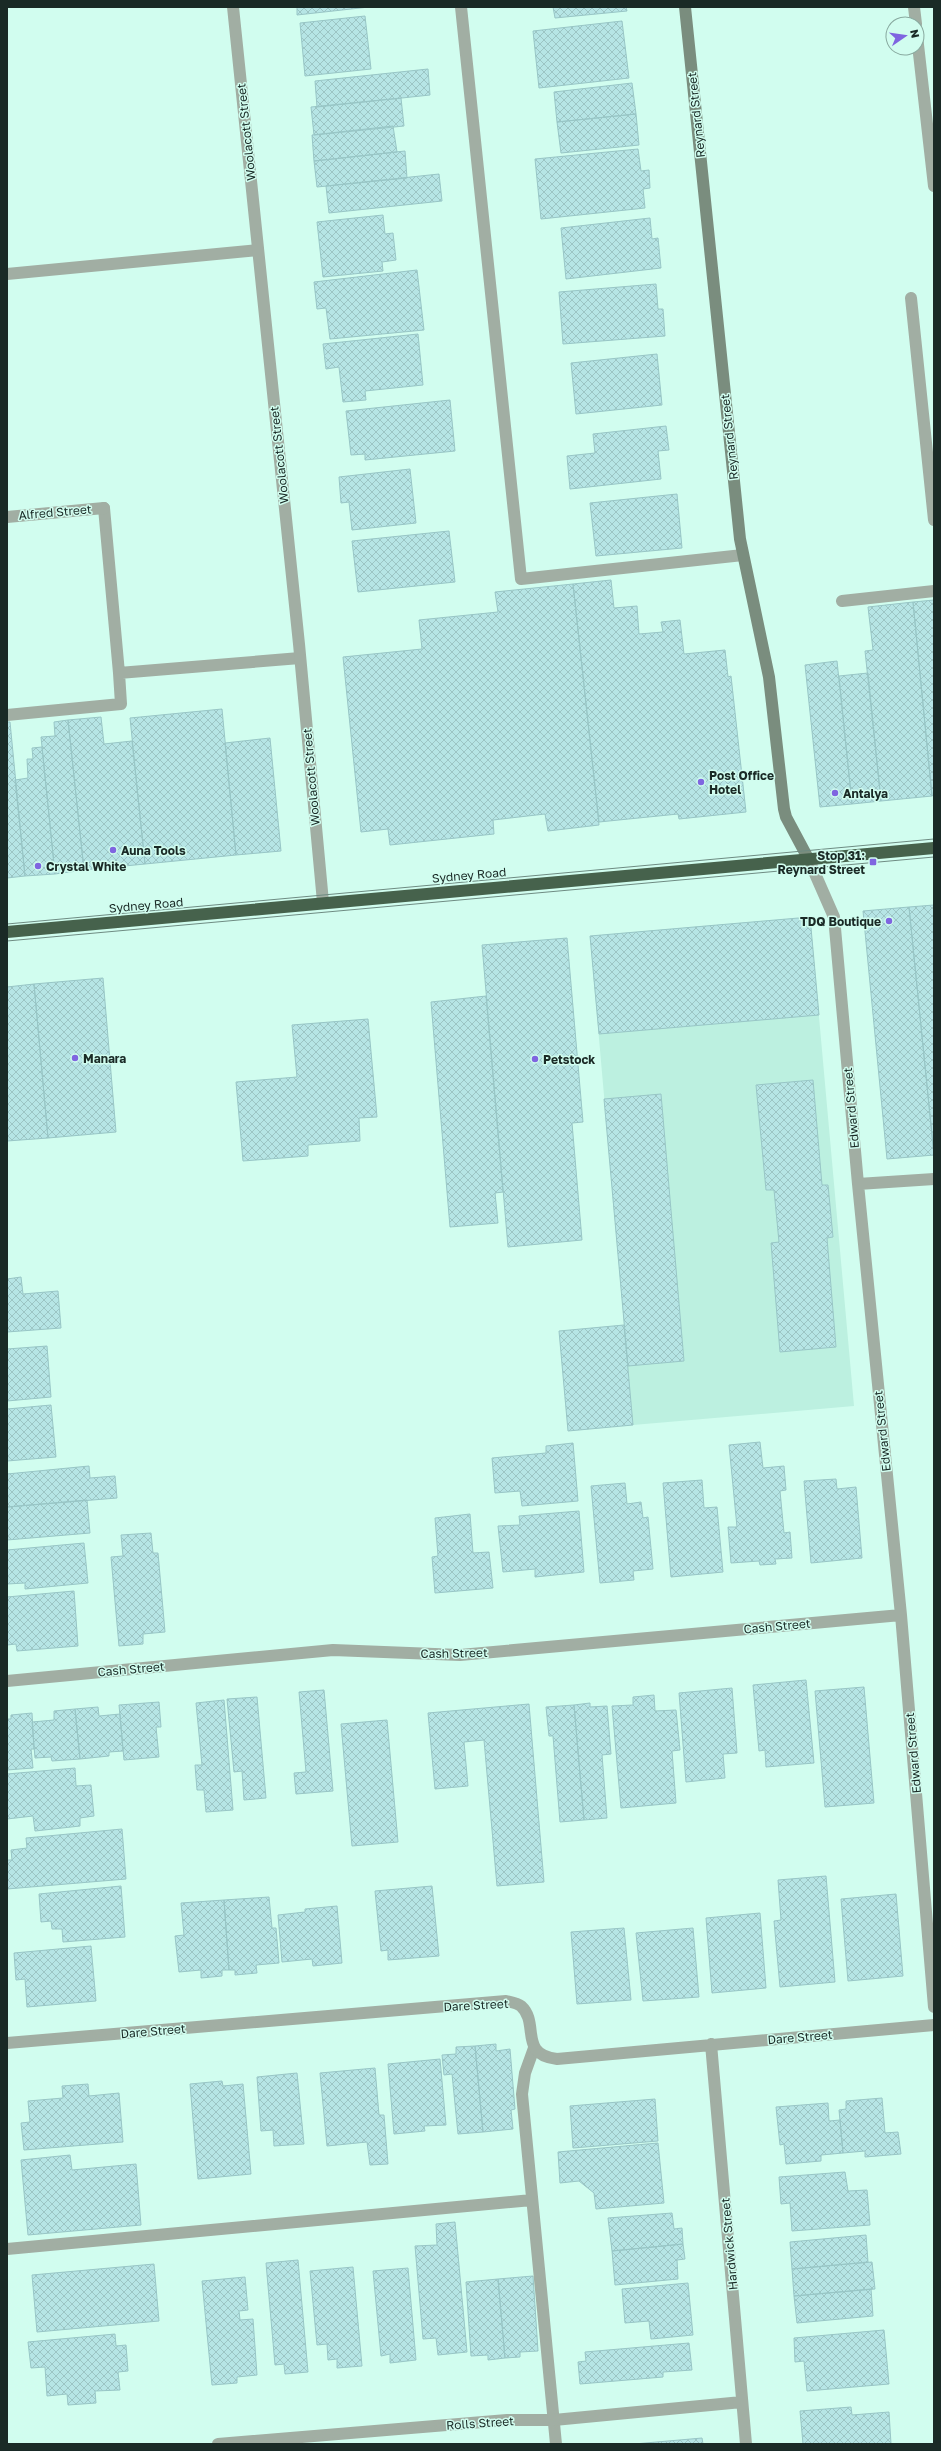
<svg xmlns="http://www.w3.org/2000/svg" width="941" height="2451" viewBox="0 0 941 2451" font-family="'Golos Text',sans-serif">
	<style>
		.built { fill: #bcf0e0 }
		.building { fill: url(#building-cross-hatch); stroke: #98c6c6 }
		.lines { fill: none; stroke-linecap: round; stroke-linejoin: round }
		.lane { stroke: #a1aea3; stroke-width: 12 }
		.street { stroke: #a1aea3; stroke-width: 12 }
		.secondary { stroke: #7a8d7e; stroke-width: 12 }
		.highway { stroke: #46624c; stroke-width: 12 }
		.tram { stroke: #6e8b82; stroke-width: 1 }
		.poi-dot { fill: #7f65e0; stroke: #d1fdef; stroke-width: 1.5 }
		.labels { text-anchor: middle; dominant-baseline: central; stroke-width: 3; stroke-linejoin: round; paint-order: stroke }
		.street-label { font-size: 12px; fill: #1a2a26; stroke: #d1fdef }
		.poi-label { font-size: 12px; font-weight: bold; fill: #1a2a26; stroke: #d1fdef; text-anchor: start }
	</style>
	<defs>
		<pattern id="building-cross-hatch" width="8" height="8" patternUnits="userSpaceOnUse"><rect width="8" height="8" fill="#b6e5e5"/><path d="M0 0l8 8M0 8l8-8" fill="none" stroke="#9cc5c4"/></pattern>
	</defs>
	<rect width="100%" height="100%" fill="#d1fdef"/>
	<path class="built" d="M 810,917 L 854,1406 L 633,1425 L 590,936 Z"/>
	<path class="building" d="M 297,7 L 369,7 L 297,15 Z
		M 553,7 L 626,7 L 627,11 L 555,18 Z
		M 365,16 L 371,69 L 305,76 L 300,23 Z
		M 622,21 L 629,78 L 539,88 L 533,31 Z
		M 428,69 L 430,95 L 317,107 L 315,81 Z
		M 632,83 L 636,114 L 557,122 L 554,92 Z
		M 401,98 L 404,126 L 314,135 L 311,107 Z
		M 636,114 L 639,145 L 561,153 L 557,122 Z
		M 393,126 L 397,152 L 314,161 L 312,135 Z
		M 638,149 L 641,171 L 649,170 L 650,188 L 643,189 L 645,208 L 541,219 L 535,159 Z
		M 405,151 L 407,178 L 317,187 L 314,161 Z
		M 439,174 L 442,201 L 329,213 L 326,186 Z
		M 383,215 L 385,234 L 393,233 L 396,260 L 382,262 L 383,271 L 323,277 L 317,222 Z
		M 650,218 L 652,239 L 658,238 L 661,268 L 566,279 L 561,228 Z
		M 417,270 L 424,330 L 330,339 L 326,308 L 317,309 L 314,282 Z
		M 656,284 L 658,309 L 663,309 L 665,336 L 563,344 L 559,292 Z
		M 418,334 L 423,385 L 365,391 L 366,400 L 343,402 L 339,367 L 326,369 L 323,344 Z
		M 657,354 L 662,405 L 576,414 L 571,363 Z
		M 450,400 L 455,451 L 365,460 L 365,454 L 351,455 L 346,411 Z
		M 666,426 L 669,450 L 658,451 L 661,479 L 570,489 L 567,456 L 595,453 L 593,434 Z
		M 410,469 L 416,523 L 352,530 L 349,502 L 341,503 L 339,477 Z
		M 677,494 L 682,548 L 596,556 L 590,503 Z
		M 449,531 L 455,582 L 358,592 L 352,541 Z
		M 611,580 L 614,608 L 637,606 L 639,634 L 663,632 L 661,622 L 680,620 L 684,654 L 725,650 L 728,677 L 731,676 L 746,812 L 679,819 L 678,814 L 599,822 L 573,584 Z
		M 573,584 L 599,825 L 548,831 L 545,814 L 493,820 L 494,834 L 390,845 L 388,829 L 361,832 L 343,657 L 422,649 L 419,620 L 498,612 L 495,592 Z
		M 934,600 L 934,795 L 932,796 L 913,602 Z
		M 913,602 L 932,796 L 881,801 L 865,651 L 873,650 L 868,607 Z
		M 837,661 L 852,804 L 820,807 L 805,665 Z
		M 868,673 L 881,801 L 852,804 L 839,676 Z
		M 222,709 L 236,855 L 145,864 L 130,718 Z
		M 101,717 L 104,744 L 132,741 L 145,864 L 84,870 L 68,720 Z
		M 68,720 L 84,870 L 55,874 L 41,737 L 55,736 L 54,722 Z
		M 7,722 L 10,722 L 25,876 L 7,878 Z
		M 270,738 L 281,851 L 236,855 L 225,743 Z
		M 42,747 L 55,874 L 25,876 L 15,780 L 28,778 L 27,759 L 33,759 L 32,748 Z
		M 934,905 L 934,1155 L 909,907 Z
		M 909,907 L 934,1155 L 887,1159 L 863,911 Z
		M 810,917 L 819,1015 L 599,1034 L 590,936 Z
		M 567,938 L 583,1122 L 572,1123 L 582,1240 L 508,1247 L 482,945 Z
		M 103,978 L 116,1132 L 48,1138 L 34,984 Z
		M 34,984 L 48,1138 L 7,1141 L 7,987 Z
		M 486,996 L 503,1192 L 495,1193 L 498,1223 L 450,1227 L 431,1002 Z
		M 368,1019 L 377,1117 L 359,1118 L 360,1141 L 308,1145 L 308,1156 L 243,1161 L 236,1082 L 297,1077 L 292,1025 Z
		M 813,1080 L 822,1185 L 828,1185 L 833,1237 L 827,1238 L 836,1347 L 780,1352 L 771,1243 L 779,1242 L 774,1190 L 766,1190 L 756,1085 Z
		M 661,1094 L 684,1361 L 628,1366 L 604,1099 Z
		M 21,1277 L 23,1294 L 58,1291 L 61,1328 L 7,1332 L 7,1279 Z
		M 624,1325 L 633,1425 L 568,1431 L 559,1331 Z
		M 47,1346 L 51,1397 L 7,1401 L 7,1349 Z
		M 51,1405 L 56,1457 L 7,1461 L 7,1409 Z
		M 760,1442 L 763,1468 L 784,1466 L 786,1490 L 780,1491 L 784,1533 L 790,1532 L 792,1558 L 775,1559 L 776,1564 L 760,1565 L 759,1561 L 731,1563 L 728,1527 L 737,1527 L 729,1445 Z
		M 573,1443 L 578,1501 L 522,1506 L 520,1491 L 495,1493 L 492,1458 L 546,1453 L 546,1446 Z
		M 89,1466 L 90,1478 L 115,1476 L 117,1498 L 7,1507 L 7,1474 Z
		M 836,1479 L 837,1489 L 856,1487 L 862,1558 L 811,1563 L 804,1481 Z
		M 702,1480 L 704,1508 L 717,1507 L 723,1572 L 671,1577 L 663,1483 Z
		M 625,1483 L 627,1504 L 641,1502 L 643,1518 L 648,1517 L 653,1569 L 633,1571 L 634,1580 L 600,1583 L 591,1486 Z
		M 87,1500 L 90,1533 L 7,1540 L 7,1507 Z
		M 579,1511 L 584,1572 L 535,1577 L 535,1569 L 503,1572 L 498,1526 L 520,1525 L 519,1516 Z
		M 470,1514 L 473,1553 L 489,1552 L 493,1588 L 435,1593 L 432,1557 L 438,1556 L 435,1518 Z
		M 151,1533 L 153,1553 L 158,1553 L 165,1632 L 143,1634 L 143,1644 L 119,1646 L 111,1557 L 123,1556 L 121,1535 Z
		M 84,1543 L 88,1583 L 25,1589 L 25,1583 L 7,1584 L 7,1550 Z
		M 74,1591 L 78,1646 L 17,1651 L 16,1644 L 7,1645 L 7,1597 Z
		M 806,1680 L 814,1763 L 766,1767 L 765,1750 L 759,1751 L 753,1685 Z
		M 864,1687 L 874,1803 L 825,1807 L 815,1691 Z
		M 732,1688 L 737,1753 L 723,1754 L 725,1778 L 686,1782 L 679,1693 Z
		M 324,1690 L 333,1791 L 296,1794 L 294,1773 L 306,1772 L 299,1692 Z
		M 654,1695 L 655,1711 L 676,1710 L 680,1750 L 672,1751 L 676,1803 L 621,1808 L 612,1706 L 633,1705 L 633,1697 Z
		M 257,1697 L 266,1798 L 244,1800 L 242,1771 L 234,1772 L 227,1699 Z
		M 224,1700 L 233,1810 L 206,1812 L 204,1790 L 197,1790 L 195,1765 L 202,1765 L 196,1703 Z
		M 159,1702 L 161,1727 L 156,1727 L 159,1757 L 124,1760 L 119,1705 Z
		M 590,1703 L 590,1707 L 607,1706 L 611,1754 L 602,1755 L 607,1818 L 584,1820 L 574,1705 Z
		M 529,1704 L 544,1882 L 497,1886 L 484,1740 L 464,1742 L 468,1786 L 435,1789 L 428,1713 Z
		M 574,1705 L 584,1820 L 560,1822 L 553,1736 L 549,1736 L 546,1707 Z
		M 98,1707 L 99,1716 L 120,1714 L 123,1751 L 109,1752 L 109,1756 L 80,1759 L 75,1709 Z
		M 75,1709 L 80,1759 L 52,1761 L 51,1757 L 35,1758 L 32,1722 L 54,1720 L 54,1711 Z
		M 32,1713 L 34,1749 L 31,1749 L 33,1768 L 7,1770 L 7,1719 L 11,1719 L 11,1715 Z
		M 387,1720 L 398,1842 L 352,1846 L 341,1724 Z
		M 75,1768 L 76,1786 L 91,1785 L 94,1816 L 80,1818 L 80,1826 L 35,1831 L 33,1816 L 7,1819 L 7,1774 Z
		M 122,1829 L 126,1879 L 7,1889 L 7,1860 L 12,1860 L 11,1850 L 27,1848 L 26,1838 Z
		M 826,1876 L 835,1982 L 780,1987 L 774,1921 L 781,1920 L 778,1880 Z
		M 121,1886 L 125,1937 L 63,1942 L 62,1929 L 52,1929 L 51,1921 L 41,1922 L 39,1894 Z
		M 432,1886 L 439,1956 L 388,1960 L 388,1950 L 381,1951 L 375,1891 Z
		M 896,1894 L 903,1976 L 848,1981 L 841,1899 Z
		M 269,1897 L 272,1928 L 276,1928 L 279,1963 L 256,1965 L 257,1973 L 235,1975 L 235,1970 L 229,1970 L 224,1900 Z
		M 224,1900 L 229,1970 L 222,1970 L 222,1976 L 201,1978 L 201,1970 L 179,1972 L 175,1936 L 184,1935 L 181,1903 Z
		M 337,1906 L 342,1963 L 313,1966 L 312,1959 L 282,1962 L 278,1915 L 305,1912 L 305,1909 Z
		M 760,1913 L 766,1988 L 712,1993 L 706,1918 Z
		M 624,1928 L 631,2000 L 577,2004 L 571,1932 Z
		M 693,1928 L 699,1997 L 643,2001 L 636,1933 Z
		M 91,1946 L 96,2001 L 27,2007 L 25,1979 L 16,1980 L 14,1953 Z
		M 496,2044 L 496,2051 L 510,2049 L 515,2109 L 511,2110 L 513,2129 L 483,2132 L 475,2046 Z
		M 475,2046 L 483,2132 L 458,2134 L 452,2074 L 444,2075 L 442,2055 L 456,2054 L 456,2047 Z
		M 440,2059 L 446,2125 L 424,2126 L 425,2131 L 394,2134 L 388,2064 Z
		M 375,2068 L 379,2115 L 384,2115 L 388,2164 L 370,2165 L 367,2142 L 327,2146 L 320,2073 Z
		M 297,2073 L 304,2144 L 274,2146 L 273,2130 L 261,2131 L 257,2077 Z
		M 222,2081 L 223,2086 L 243,2084 L 251,2174 L 198,2179 L 190,2084 Z
		M 88,2084 L 89,2096 L 119,2093 L 123,2142 L 24,2150 L 21,2123 L 30,2122 L 28,2101 L 63,2098 L 62,2086 Z
		M 882,2098 L 885,2133 L 898,2132 L 901,2154 L 865,2157 L 865,2151 L 843,2153 L 839,2110 L 846,2109 L 846,2101 Z
		M 655,2099 L 658,2141 L 573,2148 L 570,2106 Z
		M 828,2103 L 829,2121 L 840,2120 L 843,2153 L 821,2155 L 821,2161 L 786,2164 L 784,2144 L 780,2145 L 776,2107 Z
		M 658,2143 L 664,2203 L 596,2209 L 594,2193 L 579,2181 L 560,2183 L 558,2152 Z
		M 70,2155 L 72,2170 L 136,2164 L 141,2225 L 28,2235 L 21,2160 Z
		M 845,2172 L 848,2191 L 867,2190 L 870,2225 L 792,2231 L 790,2203 L 781,2204 L 779,2177 Z
		M 672,2213 L 674,2229 L 682,2228 L 683,2244 L 612,2251 L 608,2218 Z
		M 455,2222 L 467,2352 L 438,2355 L 436,2338 L 423,2339 L 415,2246 L 437,2245 L 436,2224 Z
		M 866,2235 L 868,2262 L 792,2269 L 790,2242 Z
		M 683,2244 L 685,2259 L 677,2260 L 678,2279 L 615,2285 L 612,2251 Z
		M 298,2260 L 308,2372 L 285,2374 L 284,2364 L 275,2365 L 266,2263 Z
		M 872,2262 L 875,2289 L 794,2296 L 792,2269 Z
		M 154,2264 L 159,2321 L 37,2332 L 32,2275 Z
		M 353,2267 L 362,2366 L 337,2368 L 337,2359 L 328,2360 L 327,2344 L 317,2345 L 310,2271 Z
		M 408,2268 L 416,2360 L 390,2363 L 390,2354 L 381,2356 L 373,2271 Z
		M 533,2276 L 538,2351 L 520,2352 L 520,2357 L 505,2358 L 498,2279 Z
		M 245,2277 L 248,2310 L 239,2311 L 240,2320 L 253,2319 L 257,2375 L 237,2377 L 237,2383 L 212,2385 L 202,2281 Z
		M 498,2279 L 505,2358 L 488,2360 L 488,2355 L 471,2356 L 466,2282 Z
		M 688,2283 L 693,2335 L 651,2339 L 649,2321 L 625,2323 L 622,2289 Z
		M 871,2289 L 873,2316 L 797,2323 L 794,2296 Z
		M 884,2330 L 889,2384 L 807,2391 L 804,2361 L 795,2362 L 794,2338 Z
		M 115,2334 L 116,2346 L 126,2345 L 128,2371 L 118,2372 L 120,2390 L 95,2391 L 96,2403 L 68,2405 L 67,2394 L 47,2396 L 45,2367 L 31,2368 L 28,2342 Z
		M 689,2343 L 692,2370 L 663,2372 L 663,2377 L 580,2384 L 578,2362 L 586,2361 L 585,2352 Z
		M 851,2407 L 852,2415 L 889,2412 L 891,2444 L 803,2444 L 800,2411 Z
		M 702,2438 L 703,2444 L 634,2444 Z"/>
	<g class="lines">
		<path class="lane" d="M 461,7 L 521,579 L 743,555
			M 914,7 L 916,24
			M 917,36 L 934,186
			M 7,274 L 258,250
			M 911,298 L 934,520
			M 104,508 L 119,673 L 300,658
			M 842,601 L 934,591
			M 7,715 L 121,704 L 119,673
			M 534,2048 L 525,2073 L 522,2094 L 556,2444
			M 7,2249 L 532,2200"/>
		<path class="street" d="M 233,7 L 299,644 L 323,902
			M 7,517 L 104,508
			M 809,860 L 834,917 L 858,1184 L 901,1615 L 934,2007
			M 858,1184 L 934,1179
			M 7,1681 L 333,1650 L 460,1655 L 901,1615
			M 7,2043 L 506,2001 C 510,2002 517,2003 521,2006 C 540,2023 518,2055 557,2059 L 934,2025
			M 711,2044 L 746,2444
			M 218,2444 L 507,2420 L 554,2420 L 742,2402"/>
		<path class="secondary" d="M 685,7 L 740,539 L 769,677 L 784,809 L 786,817 L 809,860"/>
		<path class="highway" d="M 7,932 L 934,848"/>
		<path class="tram" d="M 7,924 L 934,839
			M 7,941 L 934,857"/>
	</g>
	<g class="poi-dot">
		<circle cx="701" cy="782" r="4"/>
		<circle cx="835" cy="793" r="4"/>
		<circle cx="113" cy="850" r="4"/>
		<rect x="869" y="858" width="8" height="8" rx="2"/>
		<circle cx="38" cy="866" r="4"/>
		<circle cx="889" cy="921" r="4"/>
		<circle cx="75" cy="1058" r="4"/>
		<circle cx="535" cy="1059" r="4"/>
	</g>
	<g class="labels">
		<g class="street-label">
			<text transform="translate(696 115) rotate(-96)">Reynard Street</text>
			<text transform="translate(246 132) rotate(-96)">Woolacott Street</text>
			<text transform="translate(729 437) rotate(-96)">Reynard Street</text>
			<text transform="translate(279 455) rotate(-96)">Woolacott Street</text>
			<text transform="translate(55 512) rotate(-5)">Alfred Street</text>
			<text transform="translate(311 777) rotate(-95)">Woolacott Street</text>
			<text transform="translate(469 875) rotate(-5)">Sydney Road</text>
			<text transform="translate(146 905) rotate(-5)">Sydney Road</text>
			<text transform="translate(851 1108) rotate(-95)">Edward Street</text>
			<text transform="translate(882 1431) rotate(-96)">Edward Street</text>
			<text transform="translate(777 1626) rotate(-5)">Cash Street</text>
			<text transform="translate(454 1653) rotate(-1)">Cash Street</text>
			<text transform="translate(131 1669) rotate(-5)">Cash Street</text>
			<text transform="translate(913 1753) rotate(-95)">Edward Street</text>
			<text transform="translate(476 2005) rotate(-3)">Dare Street</text>
			<text transform="translate(153 2031) rotate(-5)">Dare Street</text>
			<text transform="translate(800 2037) rotate(-5)">Dare Street</text>
			<text transform="translate(729 2244) rotate(-95)">Hardwick Street</text>
			<text transform="translate(480 2423) rotate(-4)">Rolls Street</text>
		</g>
		<g class="poi-label">
			<text x="709" y="775">Post Office<tspan x="709" dy="14">Hotel</tspan></text>
			<text x="843" y="793">Antalya</text>
			<text x="121" y="850">Auna Tools</text>
			<text x="865" y="855" text-anchor="end">Stop 31:<tspan x="865" dy="14">Reynard Street</tspan></text>
			<text x="46" y="866">Crystal White</text>
			<text x="881" y="921" text-anchor="end">TDQ Boutique</text>
			<text x="83" y="1058">Manara</text>
			<text x="543" y="1059">Petstock</text>
		</g>
	</g>
	<rect width="941" height="2451" fill="none" stroke="#1a2a26" stroke-width="16"/>
	<g transform="translate(905 36) rotate(77)"><circle r="19" fill="#d1fdef" stroke="#88a99f"/>
	<path d="M0-3L7 15L0 10L-7 15Z" fill="#7f65e0"/>
	<text y="-6" font-size="11" font-weight="bold" text-anchor="middle" fill="#1a2a26">N</text>
	</g>
</svg>
